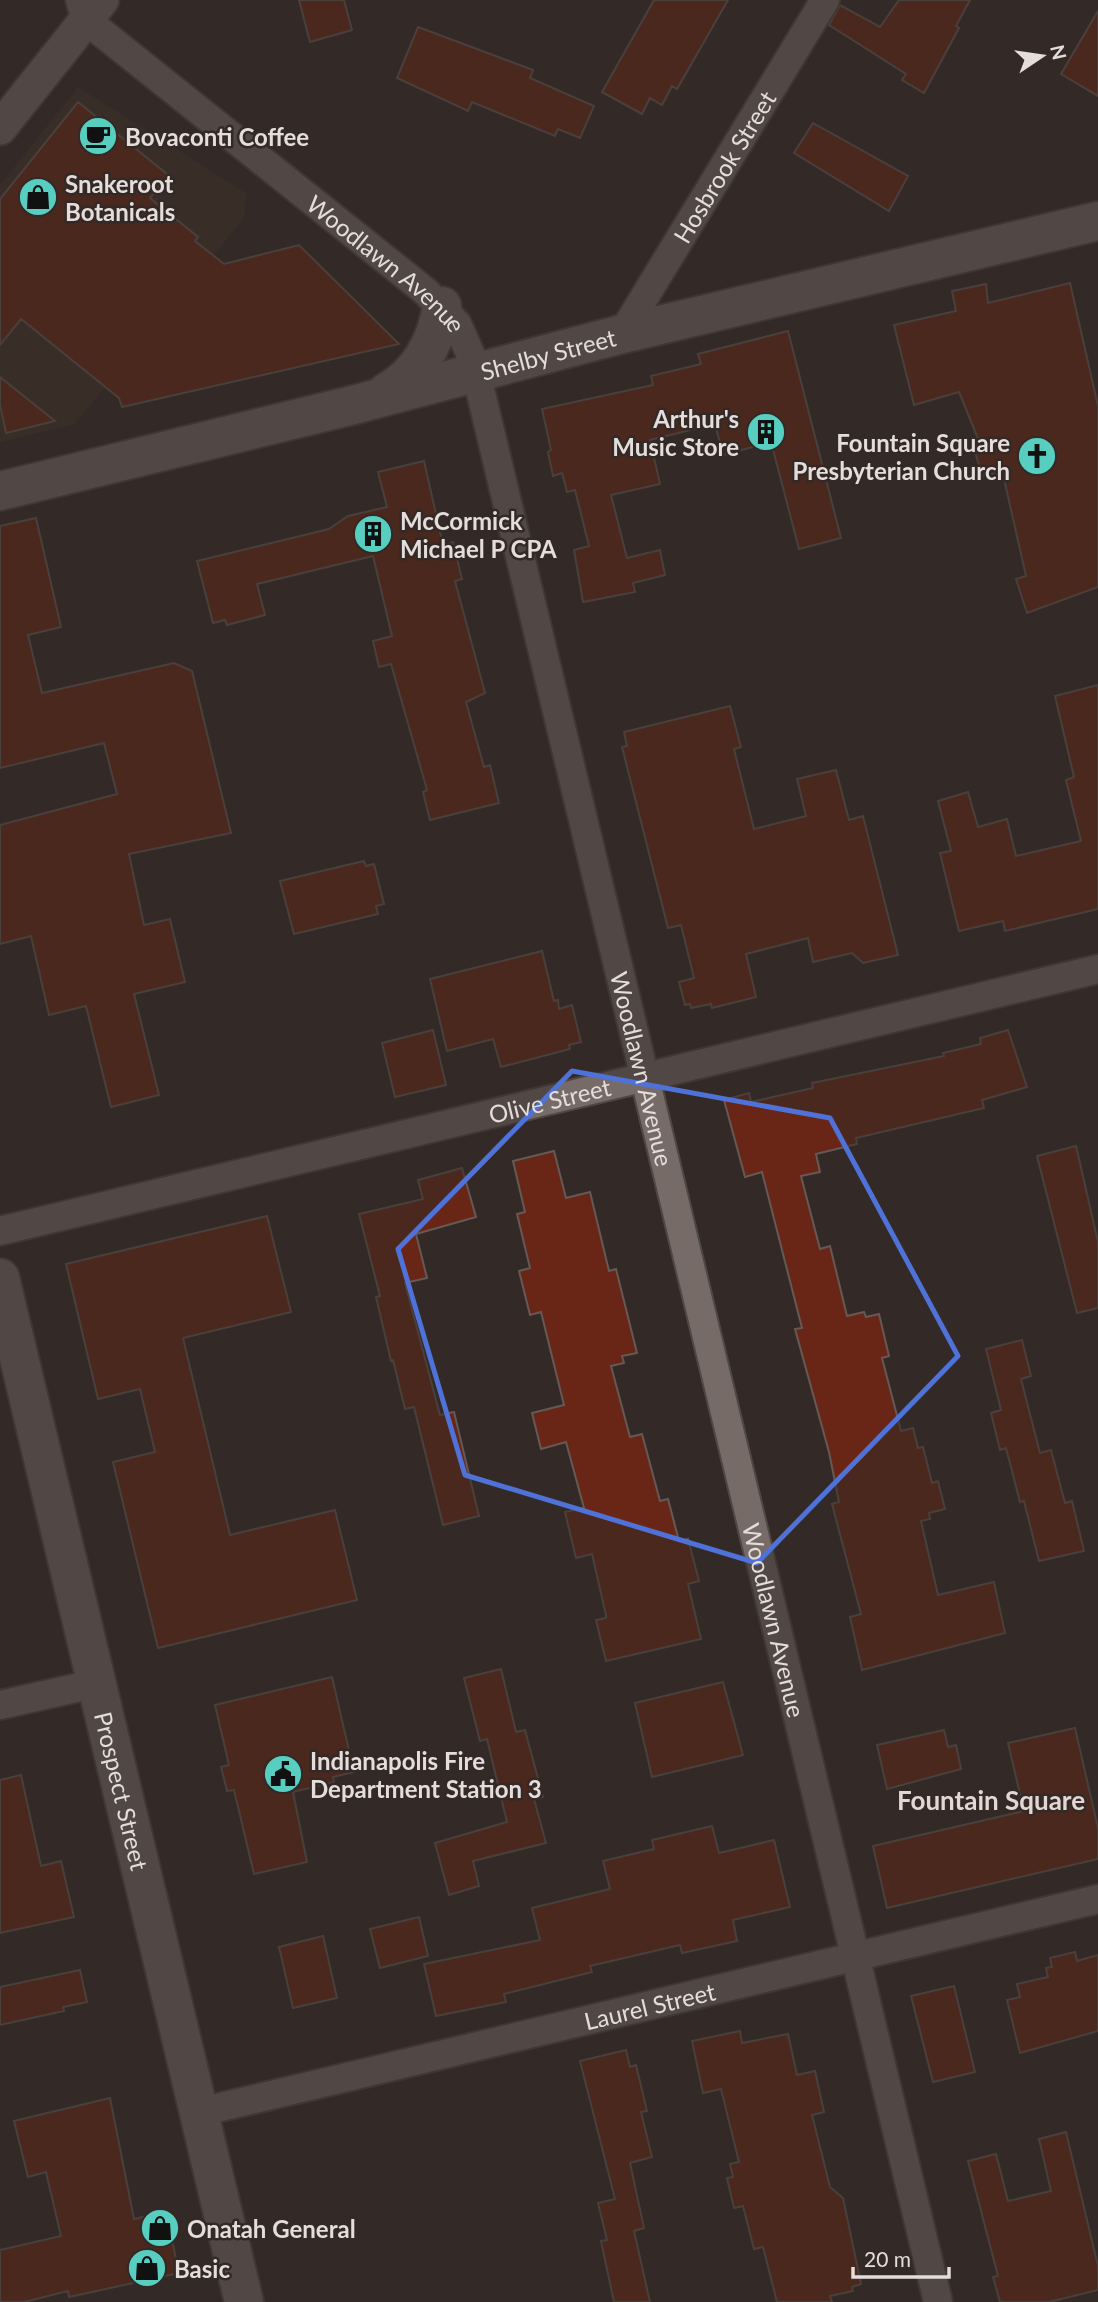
<svg xmlns="http://www.w3.org/2000/svg" width="1098" height="2302" viewBox="0 0 1098 2302" font-family="Lato,sans-serif">
	<style>
		.built { fill: #41312c }
		.building { fill: #692616; stroke: #655956; stroke-width: 2 }
		.lines { fill: none; stroke-linecap: round; stroke-linejoin: round }
		.minor-casing { stroke: #4f4744; stroke-width: 32 }
		.tertiary-casing { stroke: #4f4744; stroke-width: 37 }
		.secondary-casing { stroke: #4f4744; stroke-width: 42 }
		.minor { stroke: #776b68; stroke-width: 28 }
		.tertiary { stroke: #776b68; stroke-width: 33 }
		.secondary { stroke: #776b68; stroke-width: 38 }
		.marked { fill: none; stroke: #4f72d9; stroke-width: 5; stroke-linejoin: round }
		.labels { text-anchor: middle; dominant-baseline: central; stroke-width: 5; stroke-linejoin: round; paint-order: stroke }
		.poi-label { font-size: 24px; font-weight: bold; fill: #e4dddb; stroke: #332926; text-anchor: start }
		.street-label { font-size: 24px; fill: #e4dddb; stroke: #332926 }
		.neighbourhood-label { font-size: 26px; font-weight: bold; fill: #e4d6d3; stroke: #332926 }
	</style>
	<rect width="100%" height="100%" fill="#332926"/>
	<path class="built" d="M 78,87 L 246,193 L 244,218 L 75,424 L 0,442 L 0,185 Z"/>
	<path class="building" d="M 299,0 L 344,0 L 352,30 L 310,42 Z
		M 654,0 L 728,0 L 677,89 L 672,86 L 662,105 L 650,98 L 642,114 L 602,92 Z
		M 899,0 L 970,0 L 956,26 L 959,28 L 924,93 L 902,80 L 906,74 L 829,25 L 840,5 L 880,27 Z
		M 1098,11 L 1098,96 L 1061,74 Z
		M 418,27 L 533,70 L 530,78 L 594,106 L 580,138 L 558,129 L 555,136 L 472,102 L 468,111 L 397,78 Z
		M 78,102 L 168,175 L 150,198 L 198,237 L 195,241 L 224,264 L 299,245 L 399,344 L 122,407 L 119,398 L 21,319 L 0,345 L 0,199 Z
		M 813,123 L 908,176 L 889,211 L 794,153 Z
		M 1070,283 L 1098,406 L 1098,587 L 1027,613 L 1016,579 L 1026,576 L 1002,470 L 983,477 L 972,443 L 979,441 L 959,392 L 914,405 L 894,325 L 956,311 L 952,291 L 986,284 L 988,303 Z
		M 788,331 L 841,538 L 799,549 L 771,442 L 723,455 L 715,424 L 650,440 L 660,484 L 611,495 L 627,558 L 660,550 L 665,575 L 633,583 L 635,592 L 583,602 L 574,550 L 589,546 L 575,490 L 567,492 L 562,473 L 553,476 L 548,452 L 551,450 L 542,409 L 653,385 L 651,376 L 701,364 L 698,354 Z
		M 0,377 L 55,421 L 6,433 L 0,405 Z
		M 424,461 L 443,545 L 453,542 L 462,579 L 455,581 L 485,693 L 466,702 L 484,767 L 490,765 L 499,803 L 430,820 L 423,792 L 427,790 L 391,664 L 379,667 L 373,641 L 392,636 L 373,556 L 257,584 L 265,615 L 227,625 L 225,620 L 213,623 L 197,561 L 329,529 L 348,516 L 387,507 L 378,472 Z
		M 36,518 L 61,627 L 28,635 L 42,693 L 174,663 L 192,671 L 231,833 L 129,854 L 144,925 L 170,919 L 185,982 L 134,994 L 159,1095 L 111,1107 L 86,1006 L 49,1015 L 31,936 L 0,944 L 0,825 L 117,794 L 104,743 L 0,768 L 0,526 Z
		M 1098,685 L 1098,909 L 1005,931 L 1003,921 L 959,931 L 940,853 L 951,851 L 938,801 L 968,792 L 978,827 L 1007,819 L 1016,856 L 1081,841 L 1066,780 L 1074,777 L 1055,696 Z
		M 730,706 L 741,747 L 734,749 L 754,829 L 806,816 L 797,779 L 836,770 L 849,820 L 863,816 L 898,955 L 863,963 L 852,953 L 813,962 L 808,938 L 746,954 L 756,997 L 712,1008 L 711,1004 L 691,1008 L 690,1004 L 685,1005 L 679,982 L 694,978 L 681,925 L 668,928 L 622,747 L 627,746 L 624,732 Z
		M 364,861 L 366,866 L 374,864 L 384,904 L 376,906 L 378,914 L 294,934 L 280,881 Z
		M 542,951 L 554,1001 L 558,1000 L 559,1009 L 572,1005 L 581,1042 L 569,1045 L 570,1049 L 501,1067 L 493,1039 L 447,1051 L 430,979 Z
		M 433,1030 L 446,1085 L 395,1097 L 382,1043 Z
		M 1008,1030 L 1027,1087 L 982,1100 L 984,1108 L 856,1138 L 857,1144 L 816,1154 L 820,1172 L 801,1176 L 820,1249 L 830,1246 L 847,1316 L 864,1312 L 866,1317 L 879,1314 L 889,1356 L 882,1358 L 901,1431 L 913,1428 L 918,1448 L 923,1447 L 932,1483 L 938,1481 L 945,1509 L 929,1513 L 930,1519 L 921,1521 L 938,1595 L 994,1582 L 1005,1633 L 862,1670 L 850,1617 L 861,1614 L 832,1504 L 839,1502 L 829,1452 L 795,1329 L 802,1328 L 762,1172 L 745,1177 L 724,1100 L 749,1093 L 751,1102 L 813,1088 L 812,1083 L 944,1056 L 943,1053 L 981,1044 L 980,1038 Z
		M 1076,1146 L 1098,1242 L 1098,1308 L 1077,1313 L 1037,1156 Z
		M 554,1151 L 566,1198 L 590,1192 L 609,1271 L 616,1269 L 637,1353 L 622,1356 L 624,1363 L 611,1366 L 630,1437 L 642,1434 L 660,1501 L 668,1499 L 679,1541 L 688,1539 L 699,1581 L 688,1584 L 701,1639 L 606,1661 L 596,1620 L 606,1618 L 606,1615 L 592,1554 L 576,1558 L 565,1512 L 584,1508 L 566,1442 L 541,1449 L 532,1413 L 564,1405 L 541,1312 L 530,1315 L 519,1271 L 530,1268 L 517,1214 L 525,1212 L 513,1161 Z
		M 462,1168 L 476,1217 L 416,1234 L 427,1278 L 405,1283 L 440,1415 L 454,1412 L 479,1516 L 443,1525 L 414,1407 L 405,1409 L 393,1360 L 391,1361 L 376,1297 L 380,1296 L 359,1214 L 423,1199 L 418,1180 Z
		M 267,1216 L 291,1312 L 183,1338 L 230,1535 L 335,1510 L 357,1600 L 158,1648 L 113,1462 L 155,1452 L 140,1389 L 98,1399 L 66,1264 Z
		M 1022,1340 L 1031,1376 L 1021,1379 L 1040,1453 L 1051,1450 L 1065,1503 L 1072,1501 L 1084,1551 L 1039,1561 L 1024,1501 L 1020,1502 L 1006,1448 L 1000,1450 L 991,1413 L 1001,1410 L 986,1349 Z
		M 501,1669 L 516,1732 L 525,1730 L 543,1797 L 534,1799 L 546,1843 L 473,1861 L 479,1886 L 449,1895 L 435,1843 L 507,1822 L 487,1739 L 480,1741 L 464,1678 Z
		M 332,1677 L 354,1772 L 333,1777 L 334,1782 L 293,1792 L 307,1862 L 254,1874 L 234,1790 L 227,1791 L 221,1767 L 229,1765 L 215,1705 Z
		M 723,1682 L 743,1755 L 652,1777 L 635,1703 Z
		M 1075,1728 L 1098,1828 L 1098,1859 L 887,1908 L 873,1846 L 1024,1811 L 1008,1743 Z
		M 944,1730 L 948,1747 L 956,1745 L 961,1769 L 887,1789 L 877,1745 Z
		M 21,1775 L 41,1866 L 61,1861 L 74,1917 L 0,1933 L 0,1780 Z
		M 712,1826 L 719,1853 L 774,1840 L 790,1907 L 733,1920 L 737,1941 L 682,1953 L 680,1945 L 590,1966 L 592,1972 L 504,1994 L 506,2002 L 436,2016 L 424,1964 L 540,1940 L 532,1908 L 610,1889 L 603,1861 L 654,1849 L 652,1840 Z
		M 419,1917 L 428,1956 L 380,1968 L 370,1929 Z
		M 323,1936 L 337,1998 L 293,2008 L 279,1947 Z
		M 1075,1952 L 1077,1961 L 1098,1955 L 1098,2031 L 1020,2053 L 1007,2000 L 1020,1997 L 1017,1984 L 1048,1977 L 1046,1968 L 1052,1967 L 1050,1958 Z
		M 80,1970 L 87,2002 L 63,2007 L 64,2011 L 0,2025 L 0,1987 Z
		M 954,1986 L 975,2072 L 933,2082 L 911,1996 Z
		M 740,2031 L 742,2043 L 788,2034 L 797,2075 L 815,2071 L 824,2112 L 812,2115 L 830,2187 L 843,2198 L 861,2284 L 852,2287 L 853,2291 L 830,2296 L 832,2302 L 777,2302 L 763,2247 L 754,2249 L 743,2206 L 734,2208 L 727,2178 L 733,2177 L 730,2164 L 739,2162 L 721,2089 L 703,2093 L 692,2041 Z
		M 626,2050 L 630,2067 L 636,2065 L 647,2111 L 641,2112 L 652,2157 L 630,2163 L 644,2228 L 634,2231 L 650,2302 L 614,2302 L 601,2241 L 607,2240 L 598,2203 L 615,2199 L 580,2061 Z
		M 110,2098 L 134,2219 L 166,2212 L 179,2273 L 69,2297 L 68,2291 L 24,2302 L 0,2302 L 0,2250 L 61,2236 L 46,2172 L 28,2177 L 14,2121 Z
		M 1066,2132 L 1098,2266 L 1098,2290 L 1049,2302 L 1000,2302 L 993,2277 L 998,2276 L 968,2161 L 996,2154 L 1008,2201 L 1051,2191 L 1039,2139 Z"/>
	<g class="lines">
		<g class="minor-casing">
			<g id="minor">
				<path id="s1" d="M 80,0 L 86,20 L 425,291 L 457,324 L 473,360 L 938,2302"/>
				<path id="s2" d="M 622,334 L 825,0"/>
				<path id="s3" d="M 0,1231 L 1098,969"/>
				<path d="M 0,1705 L 98,1683"/>
				<path id="s4" d="M 200,2112 L 1098,1899"/>
			</g>
		</g>
		<g class="tertiary-casing">
			<path id="tertiary" d="M 0,128 L 102,0"/>
		</g>
		<g class="secondary-casing">
			<g id="secondary">
				<path d="M 387,392 C 420,373 436,343 442,306"/>
				<path id="s5" d="M 0,491 L 353,405 L 622,334 L 1098,221"/>
				<path id="s6" d="M 0,1278 L 244,2302"/>
			</g>
		</g>
		<use href="#minor" class="minor"/>
		<use href="#tertiary" class="tertiary"/>
		<use href="#secondary" class="secondary"/>
	</g>
	<path d="M0 0H1098V2302H0ZM 572,1071 L 830,1118 L 958,1356 L 757,1563 L 465,1475 L 398,1249 Z" fill="#332926" fill-opacity=".55" fill-rule="evenodd"/>
	<path class="marked" d="M 572,1071 L 830,1118 L 958,1356 L 757,1563 L 465,1475 L 398,1249 Z"/>
	<defs>
		<g id="cafe-disc" transform="scale(2.0125)"><circle r="9.5" fill="#58cec1" stroke="#332926"/><path d="M-5.5-4.5H6V0H3Q3 3.5 0 3.5H-2.5Q-5.5 3.5-5.5 0ZM3-3.2v2h1.7v-2ZM-6 4.5H4V6H-6Z" fill="#111"/></g>
		<g id="shop-disc" transform="scale(2.0125)"><circle r="9.5" fill="#58cec1" stroke="#332926"/><path d="M-5-2.5h2.3a2.7 3.5 0 0 1 5.4 0H5L5.5 6h-11ZM-1.5-2.5h3a1.5 2.3 0 0 0-3 0Z" fill="#111"/></g>
		<g id="building-disc" transform="scale(2.0125)"><circle r="9.5" fill="#58cec1" stroke="#332926"/><path d="M-4-6H4V6H1V3H-1V6H-4ZM-2.5-4.3h1.7v1.8h-1.7ZM.8-4.3h1.7v1.8H.8ZM-2.5-1h1.7V.8h-1.7ZM.8-1h1.7V.8H.8Z" fill="#111"/></g>
		<g id="church-disc" transform="scale(2.0125)"><circle r="9.5" fill="#58cec1" stroke="#332926"/><path d="M-1.2-6h2.4v3.5h3.3v2.4h-3.3V6h-2.4V-.1h-3.3v-2.4h3.3Z" fill="#111"/></g>
		<g id="civic-disc" transform="scale(2.0125)"><circle r="9.5" fill="#58cec1" stroke="#332926"/><path d="M-.6-6.5H3V-4.5H.6V-3L4-1V1h2V6H-6V1h2V-1L-.6-3ZM-1.2 2.5V6h2.4V2.5Z" fill="#111"/></g>
	</defs>
	<g fill-rule="evenodd">
		<use href="#cafe-disc" x="98" y="136"/>
		<use href="#shop-disc" x="38" y="197"/>
		<use href="#building-disc" x="766" y="432"/>
		<use href="#church-disc" x="1037" y="456"/>
		<use href="#building-disc" x="373" y="534"/>
		<use href="#civic-disc" x="283" y="1774"/>
		<use href="#shop-disc" x="160" y="2228"/>
		<use href="#shop-disc" x="147" y="2268"/>
	</g>
	<g class="labels">
		<g class="poi-label">
			<text x="125" y="136">Bovaconti Coffee</text>
			<text x="65" y="183">Snakeroot<tspan x="65" dy="28">Botanicals</tspan></text>
			<text x="739" y="418" text-anchor="end">Arthur's<tspan x="739" dy="28">Music Store</tspan></text>
			<text x="1010" y="442" text-anchor="end">Fountain Square<tspan x="1010" dy="28">Presbyterian Church</tspan></text>
			<text x="400" y="520">McCormick<tspan x="400" dy="28">Michael P CPA</tspan></text>
			<text x="310" y="1760">Indianapolis Fire<tspan x="310" dy="28">Department Station 3</tspan></text>
			<text x="187" y="2228">Onatah General</text>
			<text x="174" y="2268">Basic</text>
		</g>
		<g class="street-label">
			<text stroke="none"><textPath href="#s2" startOffset="196">Hosbrook Street</textPath></text>
			<text stroke="none"><textPath href="#s1" startOffset="408">Woodlawn Avenue</textPath></text>
			<text stroke="none"><textPath href="#s5" startOffset="565">Shelby Street</textPath></text>
			<text stroke="none"><textPath href="#s1" startOffset="1269">Woodlawn Avenue</textPath></text>
			<text stroke="none"><textPath href="#s3" startOffset="565">Olive Street</textPath></text>
			<text stroke="none"><textPath href="#s1" startOffset="1836">Woodlawn Avenue</textPath></text>
			<text stroke="none"><textPath href="#s6" startOffset="527">Prospect Street</textPath></text>
			<text stroke="none"><textPath href="#s4" startOffset="462">Laurel Street</textPath></text>
		</g>
		<g class="neighbourhood-label">
			<text x="991" y="1800">Fountain Square</text>
		</g>
	</g>
	<g transform="translate(1042 56) rotate(77)" stroke="#332926" stroke-width="5" paint-order="stroke">
	<path d="M0-5L12 26L0 18L-12 26Z" fill="#e4dddb"/>
	<text y="-10" font-size="19" font-weight="bold" text-anchor="middle" fill="#e4dddb">N</text>
	</g>
	<path d="M853 2267v10h96v-10" fill="none" stroke="#e4dddb" stroke-width="3.5"/>
	<text x="864" y="2267" font-size="21" fill="#e4dddb" stroke="#332926" stroke-width="5" paint-order="stroke">20 m</text>
</svg>
